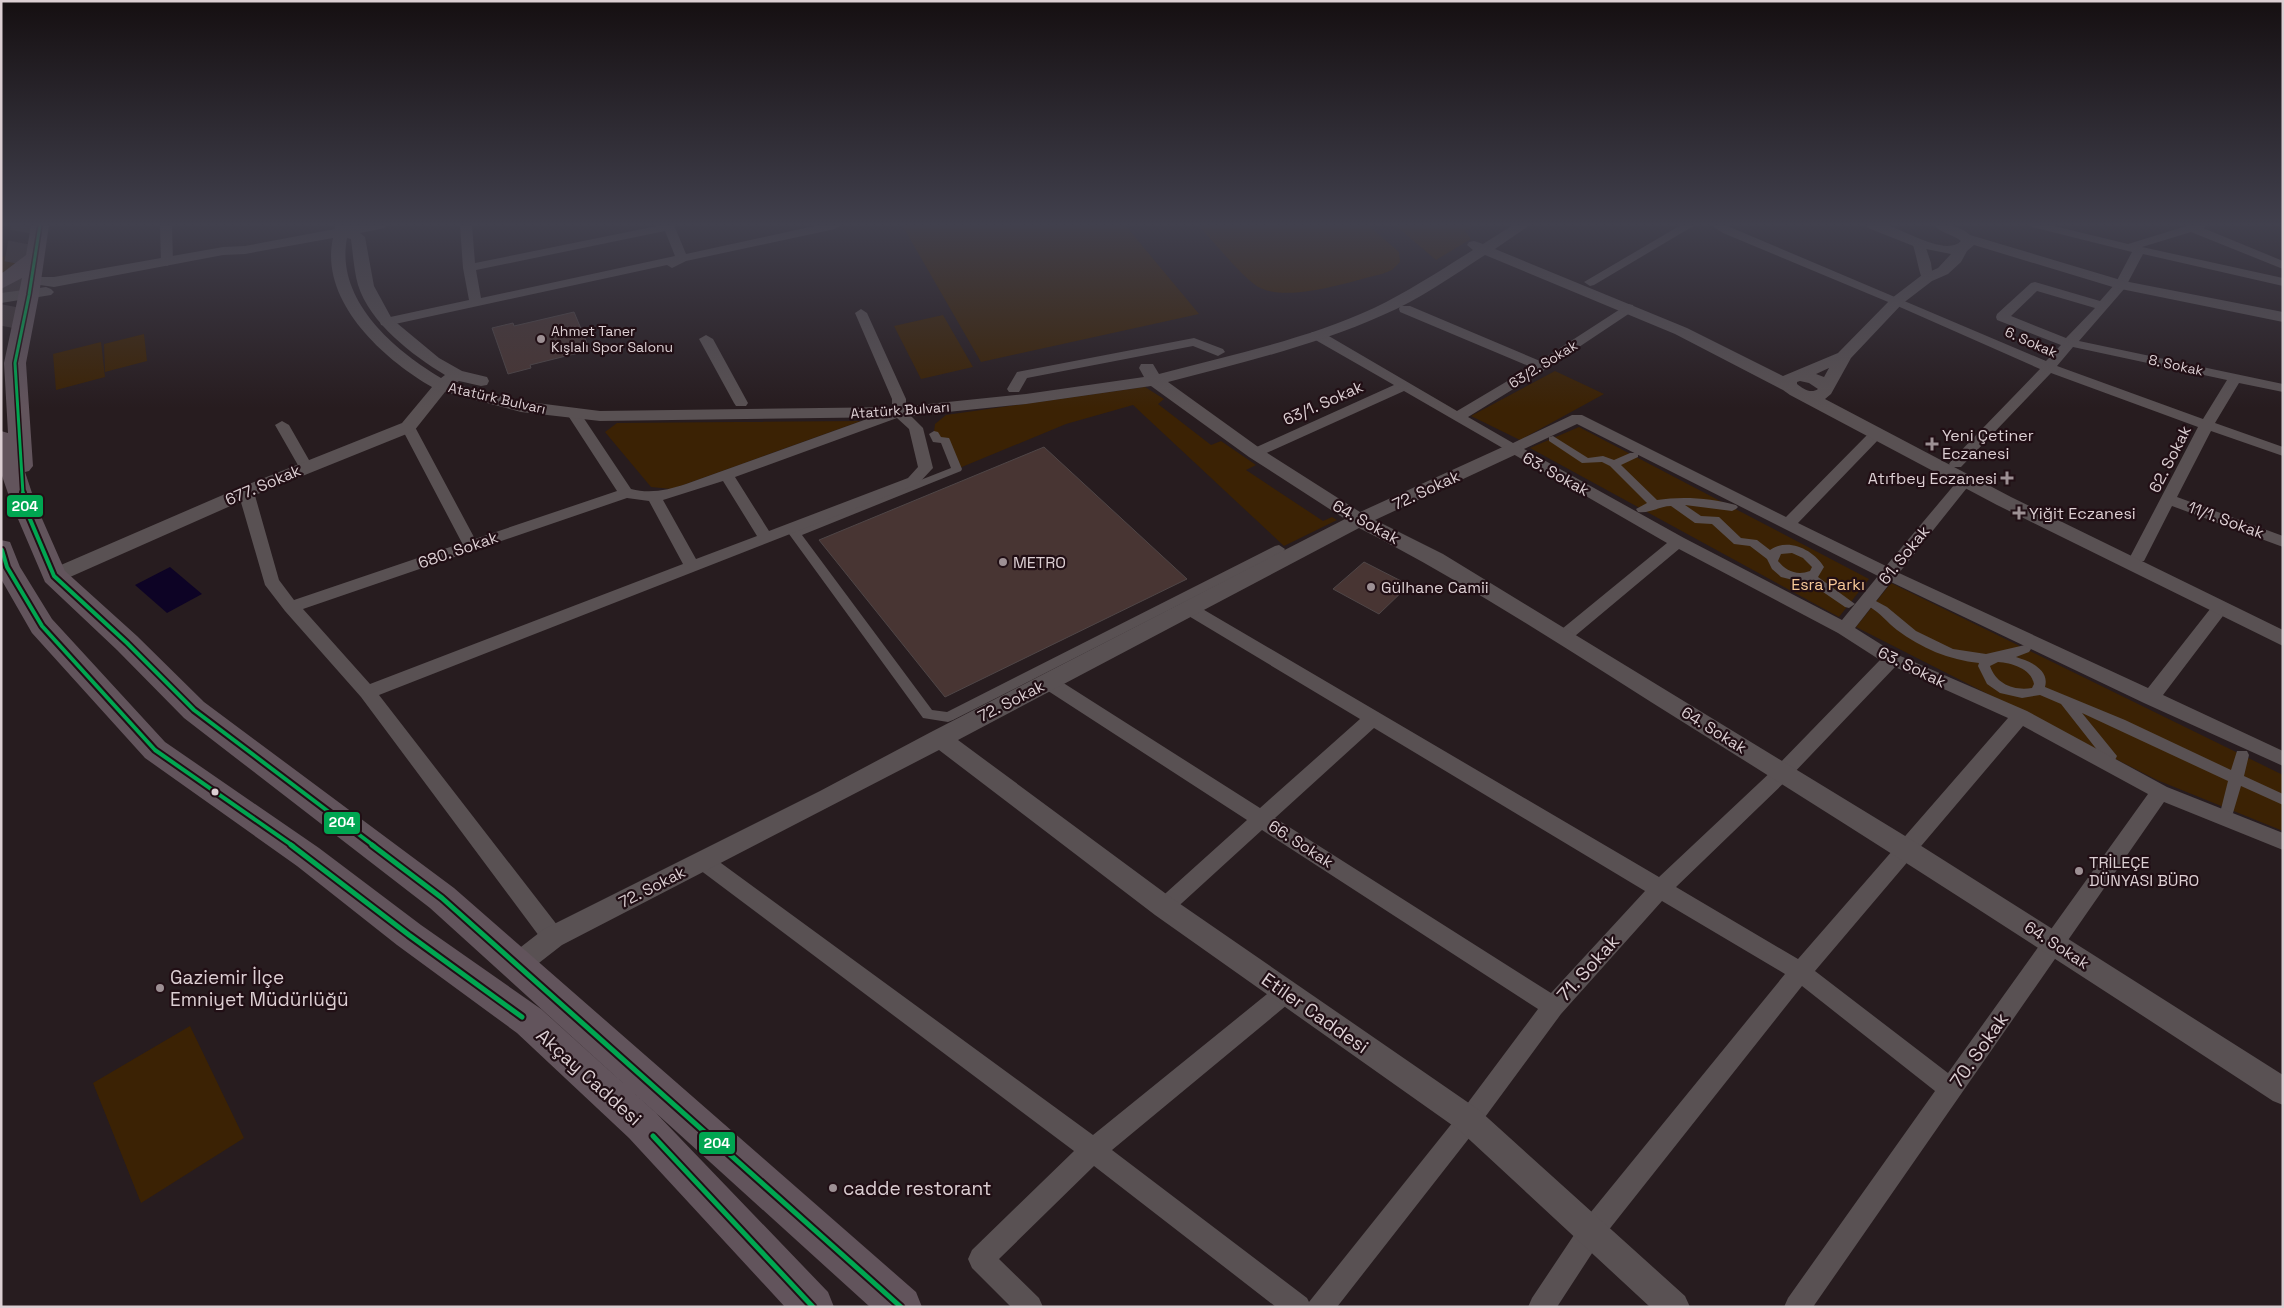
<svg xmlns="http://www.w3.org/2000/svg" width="2284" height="1308" viewBox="0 0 2284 1308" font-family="'Space Grotesk',sans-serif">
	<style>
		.green { fill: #3b2204 }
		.water { fill: #0d0325 }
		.building { fill: #483533; stroke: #4f4647 }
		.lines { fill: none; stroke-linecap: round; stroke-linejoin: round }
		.trunk-tunnel { stroke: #42373a; stroke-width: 21; stroke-dasharray: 21 11; stroke-linecap: butt }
		.pedestrian { fill: #595153; fill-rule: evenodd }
		.minor { fill: #595153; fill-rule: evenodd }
		.tertiary { fill: #595153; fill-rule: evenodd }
		.trunk { fill: #62545c; fill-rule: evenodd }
		.bus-1-far2-casing { stroke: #210f15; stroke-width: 6 }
		.bus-1-far1-casing { stroke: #210f15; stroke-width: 8 }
		.bus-1-casing { stroke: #210f15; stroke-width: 9 }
		.bus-1-far2 { stroke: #00a651; stroke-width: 3 }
		.bus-1-far1 { stroke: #00a651; stroke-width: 4 }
		.bus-1 { stroke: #00a651; stroke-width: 5 }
		.poi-dot { fill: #9d9094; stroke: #210f15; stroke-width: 2 }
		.bus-dot { fill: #dccfd3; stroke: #210f15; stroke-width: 2 }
		.labels { text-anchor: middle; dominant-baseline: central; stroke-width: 4.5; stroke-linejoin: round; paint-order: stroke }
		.far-poi-label { font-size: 14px; fill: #dccfd3; stroke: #210f15; text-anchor: start }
		.far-street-label { font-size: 14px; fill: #dccfd3; stroke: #210f15 }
		.street-label { font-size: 16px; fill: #dccfd3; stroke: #210f15 }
		.poi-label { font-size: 16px; fill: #dccfd3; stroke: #210f15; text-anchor: start }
		.park-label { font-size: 16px; fill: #f7c898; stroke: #210f15 }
		.near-street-label { font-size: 19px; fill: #dccfd3; stroke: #210f15 }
		.near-poi-label { font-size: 19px; fill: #dccfd3; stroke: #210f15; text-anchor: start }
		.line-badge { stroke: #210f15; stroke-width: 2 }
		.badge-label { font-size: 14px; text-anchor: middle; font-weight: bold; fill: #fff }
	</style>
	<rect width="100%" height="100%" fill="#271c1f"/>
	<path class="green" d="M 902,225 L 1125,225 L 1199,314 L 981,362 Z
		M 1198,225 L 1368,225 L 1399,252 L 1400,262 L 1392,270 L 1382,274 C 1350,281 1282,306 1254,284 C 1237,271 1214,242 1198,225 Z
		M 1395,225 L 1475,225 L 1465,231 L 1471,239 L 1436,260 Z
		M 36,250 L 1,278 L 1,257 Z
		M 943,315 L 973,367 L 921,379 L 894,326 Z
		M 144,334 L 147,361 L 105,372 L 104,344 Z
		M 101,342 L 105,377 L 56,390 L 53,354 Z
		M 1555,371 L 1604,394 L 1520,440 L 1471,416 Z
		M 1145,387 L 1164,399 L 1158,404 L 1211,445 L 1221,441 L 1256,465 L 1246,470 L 1323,521 L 1332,517 L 1337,520 L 1284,546 L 1133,405 L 1066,424 L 957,469 L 945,440 L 934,432 L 935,424 L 946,415 Z
		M 861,421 L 672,489 L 651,487 L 605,432 L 617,423 Z
		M 1579,427 L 1869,579 L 1839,617 L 1530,448 Z
		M 1891,583 L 2283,775 L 2283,831 L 2157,780 L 1856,627 Z
		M 190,1026 L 244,1138 L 141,1203 L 93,1083 Z"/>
	<path class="water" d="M 170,567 L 202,594 L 167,613 L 135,585 Z"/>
	<path class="building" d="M 574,312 L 590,350 L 530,365 L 531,368 L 508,374 L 492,328 L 513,323 L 514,326 Z
		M 1044,447 L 1187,579 L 945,697 L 819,540 Z
		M 1364,562 L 1409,585 L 1379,614 L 1333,589 Z"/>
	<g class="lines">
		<path class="trunk-tunnel" d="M 3,326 L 22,225"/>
		<path class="pedestrian" d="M 934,431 L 938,432 L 941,437 L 949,438 L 950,440 L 962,469 L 961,471 L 802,535 L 932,710 L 947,712 L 1275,546 L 1279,545 L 1285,549 L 1283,552 L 953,720 L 948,722 L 923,718 L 789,534 L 791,531 L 951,468 L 941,443 L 933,442 L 929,434 Z
			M 1553,436 L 1588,458 L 1603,456 L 1614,460 L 1630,453 L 1638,453 L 1638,457 L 1621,465 L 1657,500 C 1682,496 1711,498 1736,505 L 1738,507 L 1736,509 L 1732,511 L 1685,505 L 1701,516 L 1719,517 L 1741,538 L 1757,540 L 1770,550 C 1788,537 1814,550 1824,567 L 1818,577 L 1855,604 L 1849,608 L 1845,607 L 1807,581 L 1797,581 L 1781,577 L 1772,569 L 1767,559 L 1750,546 L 1734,544 L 1712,524 L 1695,523 L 1671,506 C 1661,506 1648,514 1638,512 L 1636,509 L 1647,503 L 1610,466 L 1602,462 L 1582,463 L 1549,441 L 1549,437 ZM 1792,553 L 1803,558 L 1812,567 L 1810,571 C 1797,576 1786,571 1778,561 L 1781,554 Z
			M 1874,600 L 1887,607 L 1916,631 L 1953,649 L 1986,654 L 2025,645 L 2029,646 L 2031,649 L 2029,652 L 2016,657 C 2029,661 2050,669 2045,687 L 2125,720 L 2231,770 L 2237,751 L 2247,751 L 2249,755 L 2244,776 L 2283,794 L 2283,805 L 2241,786 L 2233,813 L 2228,815 L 2223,813 L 2221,809 L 2228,781 L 2082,713 L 2117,756 L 2115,760 L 2105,760 L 2061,704 L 2040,695 L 2022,698 L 2000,693 L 1987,684 L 1978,666 L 1979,663 C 1949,660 1921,648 1897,630 C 1887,622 1880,613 1870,607 L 1868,604 ZM 1998,662 C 2011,663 2031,668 2034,684 L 2032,688 C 2014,691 1996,684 1990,666 Z"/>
		<path class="minor" d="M 160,225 L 172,225 L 173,262 L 167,266 L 161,262 Z
			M 460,225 L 472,225 L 475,263 L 662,225 L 674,225 L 686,254 L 819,225 L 841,225 L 835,229 L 686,261 L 672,268 L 667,265 L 386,326 L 381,325 L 380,322 L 381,319 L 469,300 L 463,268 ZM 665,231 L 675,256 L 481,298 L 476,270 Z
			M 1681,225 L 1695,225 L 1594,285 L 1590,286 L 1584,282 Z
			M 1711,225 L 1725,225 L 2046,361 L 2061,345 L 1997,320 L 1996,317 L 1997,314 L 2031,283 L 2035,282 L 2100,301 L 2115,284 L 2132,252 L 2032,227 L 2030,225 L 2050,225 L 2128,244 L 2190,225 L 2208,225 L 2203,228 L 2283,261 L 2283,269 L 2191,232 L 2142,247 L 2283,278 L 2283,286 L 2143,254 L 2125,288 L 2079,341 L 2283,384 L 2283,392 L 2239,383 L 2215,423 L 2283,447 L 2283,456 L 2211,431 L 2177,497 L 2283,536 L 2283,547 L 2172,506 L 2144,561 L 2132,561 L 2130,557 L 2198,427 L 2051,373 L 1961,467 L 1951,467 L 1949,464 L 1951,461 L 2040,369 L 1893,304 L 1723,233 ZM 2037,291 L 2095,308 L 2066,338 L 2011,316 ZM 2073,347 L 2227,380 L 2203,419 L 2057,366 Z
			M 1918,238 L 1924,242 L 1931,263 L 1933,278 L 1931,281 L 1923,281 C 1919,273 1916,253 1912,242 Z
			M 1628,304 L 1633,305 L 1634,308 L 1633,311 L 1546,369 L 1468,417 L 1513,443 L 1572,415 L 1582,415 L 1786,517 L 1871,431 L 1881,431 L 1883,434 L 1881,437 L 1798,523 L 1886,566 L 1960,478 L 1970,478 L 1973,481 L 1970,484 L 1899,573 L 2148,688 L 2214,604 L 2220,602 L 2226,604 L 2228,608 L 2226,612 L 2163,695 L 2283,751 L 2283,766 L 2144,703 L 1891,582 L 1855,628 L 1898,655 L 2027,711 L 2167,787 L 2283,833 L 2283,850 L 2164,802 L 1813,1307 L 1784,1307 L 1788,1298 L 1935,1091 L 1802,986 L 1600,1241 L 1557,1307 L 1528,1307 L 1532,1298 L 1582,1223 L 1785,974 L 1662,901 L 1561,1014 L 1477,1128 L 1337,1307 L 1276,1307 L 1094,1166 L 999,1259 L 1039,1298 L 1043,1307 L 1011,1307 L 972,1268 L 968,1259 L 972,1250 L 1074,1151 L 696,867 L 693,861 L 696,855 L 703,853 L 710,855 L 1093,1135 L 1277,986 L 1285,983 L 1293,986 L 1296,993 L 1293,1000 L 1112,1150 L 1307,1298 L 1309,1302 L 1461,1112 L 1538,1009 L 1262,830 L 1171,913 L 1164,916 L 1157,913 L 1154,907 L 1157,901 L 1247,820 L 1042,687 L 1039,682 L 1042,677 L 1048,675 L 1054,677 L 1260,808 L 1360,719 L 1182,612 L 1180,608 L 1182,604 L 1188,602 L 1194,604 L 1659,877 L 1775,768 L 1880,660 L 1838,633 L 1679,549 L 1569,641 L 1563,643 L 1557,641 L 1554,637 L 1557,633 L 1667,543 L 1404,391 L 1260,456 L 1250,456 L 1248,453 L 1250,450 L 1394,385 L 1312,338 L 1310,335 L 1312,332 L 1322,332 L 1457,411 L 1531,367 L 1400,312 L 1399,309 L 1400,306 L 1410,306 L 1540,361 ZM 1577,424 L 1878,576 L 1842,620 L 1684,538 L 1524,449 ZM 1895,667 L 2008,718 L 1798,959 L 1676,887 L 1789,778 ZM 2023,726 L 2148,794 L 1948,1073 L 1815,971 ZM 1374,728 L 1645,891 L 1551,993 L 1275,818 Z
			M 861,309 L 867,313 L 906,399 L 906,411 L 923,428 L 933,468 L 918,484 L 379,695 L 561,930 L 564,937 L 561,944 L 553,946 L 545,944 L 361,697 L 285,611 L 265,585 L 238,492 L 241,489 L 251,489 L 254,492 L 279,580 L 294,600 L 462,543 L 401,427 L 403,424 L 408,423 L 415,427 L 475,539 L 617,491 L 567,414 L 569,411 L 579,411 L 631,489 C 650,494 668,490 686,484 L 892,410 L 892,399 L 855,313 ZM 897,418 L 909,429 L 918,467 L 908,478 L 769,531 L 735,477 ZM 723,481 L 757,536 L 696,559 L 663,500 ZM 627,498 L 649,501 L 683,564 L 370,684 L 303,609 Z
			M 706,335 L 713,339 L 748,403 L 746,406 L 736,406 L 734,403 L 699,339 Z
			M 1194,338 L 1223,349 L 1225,352 L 1218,356 L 1193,346 L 1027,378 L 1019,392 L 1009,392 L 1007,389 L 1017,372 Z
			M 282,421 L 289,425 L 313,467 L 311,470 L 301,470 L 299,467 L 275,425 Z"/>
		<path class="tertiary" d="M 335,225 L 387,225 L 385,228 L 360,233 L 365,237 L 374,286 L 392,319 L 439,358 L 462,371 L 487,377 L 489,381 L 487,385 L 481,386 L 459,381 L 454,384 L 521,401 L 600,411 L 899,407 L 1026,394 L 1144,377 L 1139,368 L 1141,364 L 1153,364 L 1159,374 C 1231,355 1307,339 1374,308 C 1409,291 1441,270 1473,250 L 1467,245 L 1469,242 L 1474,241 L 1483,244 L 1513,225 L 1530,225 L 1495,249 L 1687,328 L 1783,376 L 1838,353 L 1892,298 L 1922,275 L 1938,268 L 1951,254 L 1916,247 L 1868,228 L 1866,225 C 1872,225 1880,224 1886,225 C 1903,229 1946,257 1961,241 C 1953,234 1940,233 1934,225 C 1948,225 1959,225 1970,235 L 2124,281 L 2283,312 L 2283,322 L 2116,288 L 1974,245 L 1967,251 L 1961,262 L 1948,274 L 1932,281 L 1902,304 L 1851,358 L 1831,394 L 1825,399 L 2011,497 L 2283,630 L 2283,646 L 1997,505 L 1790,395 L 1783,390 L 1675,334 L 1485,255 C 1452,276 1419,300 1383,315 C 1314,346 1240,363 1168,382 L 1261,449 L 1360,512 L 1507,445 L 1519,445 L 1522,449 L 1519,453 L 1375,520 L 1443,554 L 1915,842 L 2283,1075 L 2283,1105 L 2273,1101 C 2081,975 1888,850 1694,729 C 1583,660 1475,587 1359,528 L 958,740 L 1173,899 L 1479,1110 L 1685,1296 L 1690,1307 L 1650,1307 L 1459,1130 L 1155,915 L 939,750 L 562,945 L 526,973 L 517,977 L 508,973 L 504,965 L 508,957 L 544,929 L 820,791 L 931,732 L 1345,519 L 1249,457 L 1151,386 L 1026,404 L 899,417 L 600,421 L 521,412 L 445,392 L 414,431 L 253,496 L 61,581 L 54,583 L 47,581 L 44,576 L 47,571 L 239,488 L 402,423 L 432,387 C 383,359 319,301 333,238 L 245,254 L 223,255 L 54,287 L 26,283 L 23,280 L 26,277 L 54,277 L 223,247 L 245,246 L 335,229 ZM 347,238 L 351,239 C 353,254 354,271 358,285 C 370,323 412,355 445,375 L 441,378 C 394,350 335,300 347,238 ZM 1829,368 L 1824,377 L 1816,374 ZM 1800,381 L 1809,383 L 1818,389 C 1811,394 1803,389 1797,384 L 1797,382 Z
			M 46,287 L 51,289 L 54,292 L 51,295 L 1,303 L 1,293 Z"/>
		<path class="trunk" d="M 31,225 L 49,225 L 39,295 L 26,363 L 33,466 L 29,471 L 25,472 L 36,505 L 65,571 L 137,636 L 204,702 L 454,888 L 916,1292 L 922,1307 L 870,1307 L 430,908 L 184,718 L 117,650 L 45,582 L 12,505 L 1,473 L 1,431 L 8,433 L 4,363 L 22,278 L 1,289 L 1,274 L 26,255 Z
			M 1,540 L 10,542 L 20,567 L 52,619 L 165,742 L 319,848 L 421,925 L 541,1009 L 655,1112 L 828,1292 L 834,1307 L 785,1307 L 629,1138 L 517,1033 L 397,945 L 297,866 L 145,758 L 32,633 L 1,579 Z"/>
		<g class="bus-1-far2-casing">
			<path id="bus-1-far2" d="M 23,494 L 15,363 L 29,295 L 40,225"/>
		</g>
		<g class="bus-1-far1-casing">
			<path id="bus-1-far1" d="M 23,493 L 24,505 L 54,576 L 127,643 L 194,710 L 374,846
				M 2,550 L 7,567 L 42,626 L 155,750 L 293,846"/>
		</g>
		<g class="bus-1-casing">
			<path id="bus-1" d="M 291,845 L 409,935 L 522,1017
				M 372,845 L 442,898 L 901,1307
				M 653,1136 L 813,1307"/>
		</g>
		<use href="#bus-1-far2" class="bus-1-far2"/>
		<use href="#bus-1-far1" class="bus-1-far1"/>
		<use href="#bus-1" class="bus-1"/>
	</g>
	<linearGradient id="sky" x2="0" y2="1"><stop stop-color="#150f11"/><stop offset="0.55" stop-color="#41404d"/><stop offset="1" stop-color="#41404d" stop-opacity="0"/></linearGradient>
	<rect width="2284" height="408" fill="url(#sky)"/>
	<g class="poi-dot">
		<circle cx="541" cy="339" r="5"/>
		<path d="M1929.5 436.5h5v5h5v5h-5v5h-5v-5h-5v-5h5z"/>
		<path d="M2004.5 470.5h5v5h5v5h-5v5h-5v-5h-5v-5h5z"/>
		<path d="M2016.5 505.5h5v5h5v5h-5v5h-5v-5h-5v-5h5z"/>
		<circle cx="1003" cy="562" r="5"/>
		<circle cx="1371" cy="587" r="5"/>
		<circle cx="2079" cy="871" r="5"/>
		<circle cx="160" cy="988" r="5"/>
		<circle cx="833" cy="1188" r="5"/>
	</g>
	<circle class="bus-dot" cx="215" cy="792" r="4.5"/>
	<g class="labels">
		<g class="far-poi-label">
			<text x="551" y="331">Ahmet Taner<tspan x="551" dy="16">Kışlalı Spor Salonu</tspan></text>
		</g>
		<g class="far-street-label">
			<text transform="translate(2031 342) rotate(24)">6. Sokak</text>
			<text transform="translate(1543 364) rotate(-32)">63/2. Sokak</text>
			<text transform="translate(2176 365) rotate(12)">8. Sokak</text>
			<text transform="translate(497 398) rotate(13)">Atatürk Bulvarı</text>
			<text transform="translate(900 410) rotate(-4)">Atatürk Bulvarı</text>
		</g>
		<g class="street-label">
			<text transform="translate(1323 403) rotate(-24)">63/1. Sokak</text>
			<text transform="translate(2170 459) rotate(-63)">62. Sokak</text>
			<text transform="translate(1556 474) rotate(29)">63. Sokak</text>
			<text transform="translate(263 485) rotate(-23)">677. Sokak</text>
			<text transform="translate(1426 490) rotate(-25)">72. Sokak</text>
			<text transform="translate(2226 520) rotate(20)">11/1. Sokak</text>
			<text transform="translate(1366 522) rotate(29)">64. Sokak</text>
			<text transform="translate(458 550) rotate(-19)">680. Sokak</text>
			<text transform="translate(1904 555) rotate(-51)">61. Sokak</text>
			<text transform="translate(1912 667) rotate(26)">63. Sokak</text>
			<text transform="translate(1011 701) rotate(-27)">72. Sokak</text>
			<text transform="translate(1714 730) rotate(32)">64. Sokak</text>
			<text transform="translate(1301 844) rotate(33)">66. Sokak</text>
			<text transform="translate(652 887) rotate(-27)">72. Sokak</text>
			<text transform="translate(2057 945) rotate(33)">64. Sokak</text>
		</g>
		<g class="poi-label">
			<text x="1942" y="435">Yeni Çetiner<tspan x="1942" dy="18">Eczanesi</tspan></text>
			<text x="1997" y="478" text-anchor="end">Atıfbey Eczanesi</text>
			<text x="2029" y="513">Yiğit Eczanesi</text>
			<text x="1013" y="562">METRO</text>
			<text x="1381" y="587">Gülhane Camii</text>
			<text x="2089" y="862">TRİLEÇE<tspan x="2089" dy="18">DÜNYASI BÜRO</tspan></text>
		</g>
		<g class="park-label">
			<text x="1828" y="584">Esra Parkı</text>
		</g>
		<g class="near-street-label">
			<text transform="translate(1588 968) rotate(-48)">71. Sokak</text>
			<text transform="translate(1315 1013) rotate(35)">Etiler Caddesi</text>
			<text transform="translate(1979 1050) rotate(-55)">70. Sokak</text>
			<text transform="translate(589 1077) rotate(42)">Akçay Caddesi</text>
		</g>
		<g class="near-poi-label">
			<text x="170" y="977">Gaziemir İlçe<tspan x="170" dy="22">Emniyet Müdürlüğü</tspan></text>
			<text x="843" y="1188">cadde restorant</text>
		</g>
	</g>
	<g class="line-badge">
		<rect x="6" y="494" width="38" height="24" rx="5" fill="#00a651"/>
		<rect x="323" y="811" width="38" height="24" rx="5" fill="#00a651"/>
		<rect x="698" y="1131" width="38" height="24" rx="5" fill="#00a651"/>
	</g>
	<g class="badge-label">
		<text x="25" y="511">204</text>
		<text x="342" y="827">204</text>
		<text x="717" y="1148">204</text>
	</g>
	<rect width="2284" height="1308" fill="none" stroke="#dccfd3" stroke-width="5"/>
</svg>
